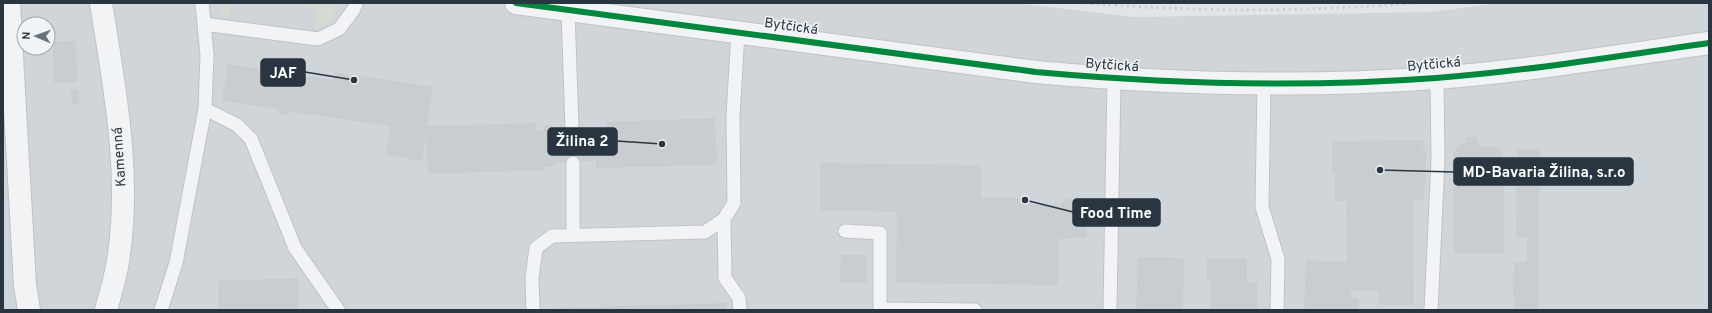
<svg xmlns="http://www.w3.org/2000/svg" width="1712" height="313" viewBox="0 0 1712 313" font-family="Overpass,sans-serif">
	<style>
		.built { fill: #d0d5da; fill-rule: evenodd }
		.green { fill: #d4dbd2 }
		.building { fill: #cacdcf }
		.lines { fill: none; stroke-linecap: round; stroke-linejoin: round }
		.lane-casing { stroke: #c0c3c5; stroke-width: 15 }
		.street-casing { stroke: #c0c3c5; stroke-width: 24 }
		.lane { stroke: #f1f3f4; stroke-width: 13 }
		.street { stroke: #f1f3f4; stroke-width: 22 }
		.rail { stroke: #cbcdcf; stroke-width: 3; stroke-dasharray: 2 4; stroke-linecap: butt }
		.cycleway-casing { stroke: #f0f4f6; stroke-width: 8 }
		.cycleway { stroke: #00873e; stroke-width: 6 }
		.labels { text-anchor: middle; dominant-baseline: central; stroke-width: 3; stroke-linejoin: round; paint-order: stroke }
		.street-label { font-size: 14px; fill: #293540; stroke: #f0f4f6 }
		.leader { fill: none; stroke: #293540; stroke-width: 1.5 }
		.callout-dot { fill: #293540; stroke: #f0f4f6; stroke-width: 1.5 }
		.callout { fill: #293540; stroke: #293540; stroke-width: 1.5 }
		.callout-label { font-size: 15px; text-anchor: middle; font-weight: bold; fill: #fff }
	</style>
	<rect width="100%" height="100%" fill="#e2e5e7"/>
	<path class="built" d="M 3,3 L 1014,3 L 1135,17 L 1432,12 L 1500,3 L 1709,3 L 1709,310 L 3,310 ZM 24,24 L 48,24 L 48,48 L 24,48 Z"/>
	<path class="green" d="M 215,3 L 231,3 L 229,16 L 223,13 Z
		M 274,3 L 335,3 C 338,15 328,28 315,27 L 317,9 Z"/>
	<path class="building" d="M 76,41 L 77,82 L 54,83 L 53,42 Z
		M 228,64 L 333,80 L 334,72 L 433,87 L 427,126 L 536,123 L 536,130 L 543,130 L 543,125 L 552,125 L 552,129 L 606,128 L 606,122 L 715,118 L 717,165 L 596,168 L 596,161 L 555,163 L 555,166 L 544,167 L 544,170 L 428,174 L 426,132 L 422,161 L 386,155 L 390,126 L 288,111 L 287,115 L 277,113 L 278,109 L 222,101 Z
		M 71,89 L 78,89 L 79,104 L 72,104 Z
		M 1466,137 L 1477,137 L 1479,147 L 1497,147 L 1503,153 L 1504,253 L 1454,253 L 1453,153 L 1458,145 L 1466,143 Z
		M 1423,140 L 1423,148 L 1426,151 L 1426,183 L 1424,183 L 1424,200 L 1413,201 L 1414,305 L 1379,305 L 1379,291 L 1351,291 L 1351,298 L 1359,299 L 1359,310 L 1304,310 L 1306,260 L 1347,262 L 1346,201 L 1335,201 L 1335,173 L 1332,173 L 1332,141 Z
		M 1517,149 L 1540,149 L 1538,310 L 1515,310 L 1515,296 L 1513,296 L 1514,262 L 1527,262 L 1527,238 L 1516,237 Z
		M 820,163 L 981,165 L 981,198 L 1028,198 L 1035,205 L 1060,205 L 1066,198 L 1078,199 L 1086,207 L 1087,237 L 1059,239 L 1058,285 L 896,283 L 897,212 L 820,210 Z
		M 841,255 L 867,255 L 867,282 L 840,282 Z
		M 1138,257 L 1184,258 L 1183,310 L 1136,310 Z
		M 1207,259 L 1247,259 L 1247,282 L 1257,282 L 1257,310 L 1211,310 L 1211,281 L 1207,281 Z
		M 298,278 L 299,310 L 218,310 L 218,281 Z
		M 727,303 L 727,310 L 556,310 L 556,308 Z"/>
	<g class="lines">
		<g class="lane-casing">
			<path id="lane" d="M 202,3 L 204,24 L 318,39 L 339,29 L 354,9 L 356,3
				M 568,10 L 572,129
				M 1264,84 L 1262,207 L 1278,259 L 1277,310
				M 205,109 L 237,125 L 251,139 L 295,248 L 338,310
				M 573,163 L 573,235
				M 724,219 L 725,278 L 739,298 L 740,310
				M 845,231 L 880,233 L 880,309 L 975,310
				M 161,310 L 176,263 L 205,109 L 207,55 L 204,24
				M 533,310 L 532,278 L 536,248 L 552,236 L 705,232 L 724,219 L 734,203 L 733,116 L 738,32
				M 1110,310 L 1114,79
				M 1431,310 L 1438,160 L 1437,78"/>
		</g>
		<g class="street-casing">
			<path id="street" d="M 9,3 L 25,285 L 29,310
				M 101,3 C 114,85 131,170 119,254 C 117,273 111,291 106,310
				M 516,3 L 1036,72 C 1169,84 1302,88 1436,78 C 1527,71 1618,56 1709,43"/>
		</g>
		<use href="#lane" class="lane"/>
		<use href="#street" class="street"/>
		<path class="rail" d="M 1085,3 C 1195,12 1306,12 1416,3"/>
		<g class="cycleway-casing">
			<path id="cycleway" d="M 516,3 L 1036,72 C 1169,84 1302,88 1436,78 C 1527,71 1618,56 1709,43"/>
		</g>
		<use href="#cycleway" class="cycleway"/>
	</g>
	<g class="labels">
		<g class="street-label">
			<text transform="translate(791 27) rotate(8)">Bytčická</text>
			<text transform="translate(1434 65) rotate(-5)">Bytčická</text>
			<text transform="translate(1112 66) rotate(4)">Bytčická</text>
			<text transform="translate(120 157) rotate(-94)">Kamenná</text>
		</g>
	</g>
	<path class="leader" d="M354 80L305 72M662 144L617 141M1380 170L1454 172M1025 200L1073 212"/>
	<g class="callout-dot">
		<circle cx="354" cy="80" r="4"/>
		<circle cx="662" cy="144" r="4"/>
		<circle cx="1380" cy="170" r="4"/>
		<circle cx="1025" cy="200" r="4"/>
	</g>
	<g class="callout">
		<rect x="261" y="59" width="44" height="27" rx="4"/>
		<rect x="548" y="128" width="69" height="27" rx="4"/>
		<rect x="1454" y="158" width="179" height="27" rx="4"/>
		<rect x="1073" y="199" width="87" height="27" rx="4"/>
	</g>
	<g class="callout-label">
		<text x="283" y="78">JAF</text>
		<text x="582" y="146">Žilina 2</text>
		<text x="1544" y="177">MD-Bavaria Žilina, s.r.o</text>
		<text x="1116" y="218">Food Time</text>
	</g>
	<rect width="1712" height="313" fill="none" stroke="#293540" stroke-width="8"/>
	<g transform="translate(36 36) rotate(272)"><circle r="19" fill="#f0f4f6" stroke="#a0a8ad"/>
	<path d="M0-3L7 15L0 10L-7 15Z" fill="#6a737a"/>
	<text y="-6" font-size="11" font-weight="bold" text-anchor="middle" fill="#293540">N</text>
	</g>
</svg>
